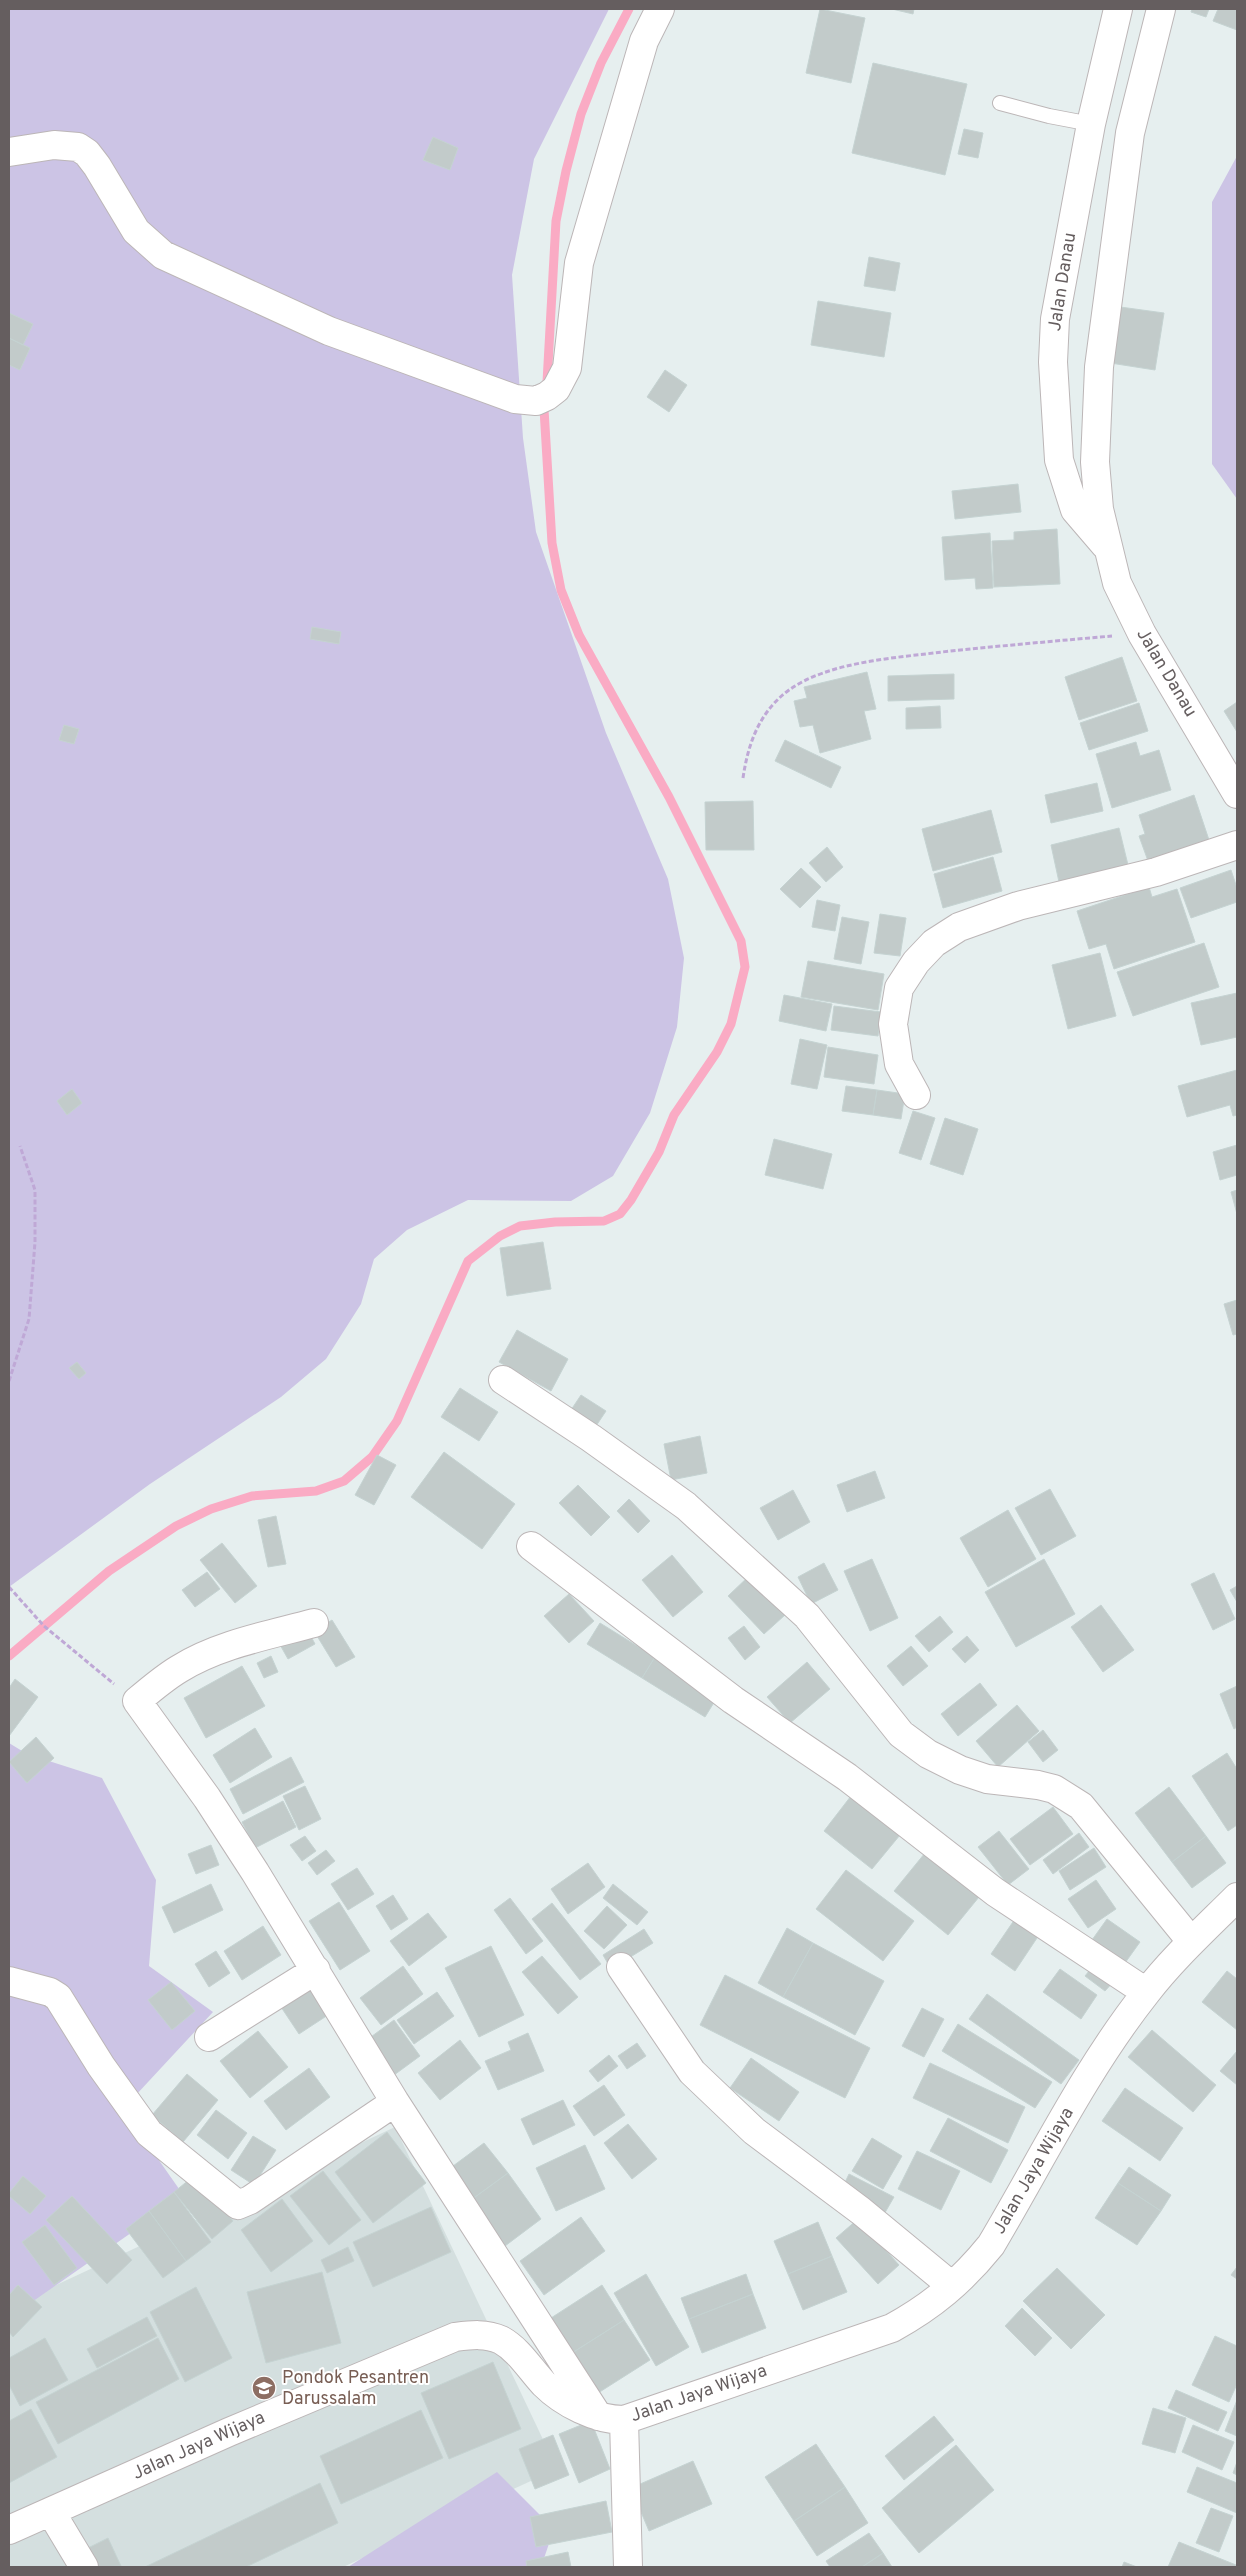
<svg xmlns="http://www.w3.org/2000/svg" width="1246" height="2576" viewBox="0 0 1246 2576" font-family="Overpass,sans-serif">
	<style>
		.education { fill: #d4dfdf }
		.green { fill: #ccc4e5 }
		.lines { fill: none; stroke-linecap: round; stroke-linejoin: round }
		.stream { stroke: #faabc4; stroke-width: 9 }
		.building { fill: #c2cbca; stroke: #c5d3d2 }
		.service-casing { stroke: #bcb6b7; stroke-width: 16 }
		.minor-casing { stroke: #bcb6b7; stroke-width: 30 }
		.tertiary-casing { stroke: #bcb6b7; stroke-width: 30 }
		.path { stroke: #bfa8d6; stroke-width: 3; stroke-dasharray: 5 2.5; stroke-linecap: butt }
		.service { stroke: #fff; stroke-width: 14 }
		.minor { stroke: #fff; stroke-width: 28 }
		.tertiary { stroke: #fff; stroke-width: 28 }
		.labels { text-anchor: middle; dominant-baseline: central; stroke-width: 4; stroke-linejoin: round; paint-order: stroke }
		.street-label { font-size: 18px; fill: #655e5f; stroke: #fff }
		.education-label { font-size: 18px; fill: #785e54; stroke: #fff; text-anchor: start }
	</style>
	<rect width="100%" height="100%" fill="#e6efef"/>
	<path class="education" d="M 395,2127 L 557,2469 L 343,2567 L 9,2567 L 9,2307 Z"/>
	<path class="green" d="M 9,9 L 609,9 L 534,159 L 512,275 L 523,438 L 536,532 L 606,733 L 668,879 L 684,958 L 677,1027 L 650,1113 L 613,1176 L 571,1201 L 468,1200 L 407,1230 L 374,1259 L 361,1304 L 326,1359 L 281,1397 L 150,1484 L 9,1587 Z
		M 1237,156 L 1237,499 L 1212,464 L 1212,202 Z
		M 9,1743 L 27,1754 L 102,1778 L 156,1880 L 149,1966 L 213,2012 L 123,2109 L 184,2196 L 9,2318 Z
		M 497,2472 L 554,2529 L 541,2567 L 348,2567 Z"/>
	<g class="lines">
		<path class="stream" d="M 547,382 L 556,221 L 566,171 L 581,114 L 601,63 L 629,9
			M 9,1656 L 109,1571 L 176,1526 L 211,1509 L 252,1496 L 316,1491 L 344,1481 L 372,1457 L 397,1421 L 468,1261 L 500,1236 L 520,1226 L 555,1222 L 604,1221 L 620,1214 L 631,1200 L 659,1152 L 674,1115 L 717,1052 L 731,1024 L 745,967 L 741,941 L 669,797 L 579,635 L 561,590 L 552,543 L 544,409"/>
	</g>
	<path class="building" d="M 820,9 L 865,18 L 851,83 L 806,73 Z
		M 892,9 L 914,9 L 913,14 Z
		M 1192,9 L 1209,9 L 1206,17 L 1191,12 Z
		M 1218,9 L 1237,9 L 1237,30 L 1213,21 Z
		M 873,63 L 967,84 L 945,175 L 852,153 Z
		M 964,129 L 983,133 L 978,158 L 958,154 Z
		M 433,137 L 458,148 L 450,170 L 423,160 Z
		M 869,257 L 900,263 L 895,291 L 864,286 Z
		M 818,301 L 891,313 L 884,357 L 811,345 Z
		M 1113,306 L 1164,313 L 1155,370 L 1104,362 Z
		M 9,313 L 33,324 L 23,345 L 9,338 Z
		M 9,338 L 30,348 L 20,370 L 9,365 Z
		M 665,370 L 687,385 L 669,412 L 647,397 Z
		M 1018,484 L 1021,512 L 955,519 L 952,491 Z
		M 1057,529 L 1060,584 L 994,587 L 992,541 L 1014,540 L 1014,532 Z
		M 990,533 L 993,588 L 976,589 L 975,578 L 945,580 L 942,537 Z
		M 312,627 L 341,632 L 339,644 L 310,639 Z
		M 1122,657 L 1137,701 L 1079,720 L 1065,677 Z
		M 867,672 L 876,709 L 864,711 L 871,739 L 820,753 L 813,725 L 800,727 L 794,701 L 807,698 L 804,687 Z
		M 954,674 L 954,699 L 888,701 L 888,676 Z
		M 1237,702 L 1237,732 L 1224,711 Z
		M 1139,703 L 1148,731 L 1089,750 L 1080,723 Z
		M 940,706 L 941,728 L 906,729 L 906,708 Z
		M 64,725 L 79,729 L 74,744 L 59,740 Z
		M 785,740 L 841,767 L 831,788 L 775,761 Z
		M 1136,742 L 1140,756 L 1159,750 L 1171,790 L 1112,808 L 1096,754 Z
		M 1097,783 L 1103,811 L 1051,823 L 1045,795 Z
		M 1194,795 L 1209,840 L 1148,861 L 1139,836 L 1145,834 L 1139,815 Z
		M 753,801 L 754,850 L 706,850 L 705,802 Z
		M 991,810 L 1002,852 L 933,871 L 922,829 Z
		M 1119,828 L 1128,865 L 1059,882 L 1051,845 Z
		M 827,847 L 843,867 L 826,882 L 809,863 Z
		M 993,857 L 1002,891 L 943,908 L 934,874 Z
		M 801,868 L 821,887 L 800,908 L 780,889 Z
		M 1231,870 L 1237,888 L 1237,902 L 1191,918 L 1180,888 Z
		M 1149,887 L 1152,897 L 1177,889 L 1195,942 L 1114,969 L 1106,944 L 1089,949 L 1077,911 Z
		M 817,900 L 840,905 L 835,931 L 812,927 Z
		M 880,914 L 906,918 L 900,956 L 874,953 Z
		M 842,917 L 869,922 L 861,964 L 834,959 Z
		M 1204,943 L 1219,987 L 1133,1016 L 1117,972 Z
		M 1100,953 L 1116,1016 L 1068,1029 L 1052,965 Z
		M 808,961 L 884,974 L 878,1010 L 801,997 Z
		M 1237,993 L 1237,1037 L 1201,1045 L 1191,1003 Z
		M 784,995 L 832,1004 L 826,1031 L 779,1021 Z
		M 834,1006 L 881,1012 L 878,1036 L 831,1030 Z
		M 800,1039 L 827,1045 L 817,1089 L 791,1084 Z
		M 828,1047 L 878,1055 L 874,1084 L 824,1077 Z
		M 1237,1070 L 1237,1115 L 1233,1116 L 1230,1105 L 1187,1117 L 1178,1086 Z
		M 846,1086 L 877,1090 L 873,1115 L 842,1111 Z
		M 72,1089 L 82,1103 L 67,1115 L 57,1101 Z
		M 877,1090 L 905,1094 L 901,1119 L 873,1115 Z
		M 913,1111 L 935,1118 L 921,1160 L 899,1153 Z
		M 945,1118 L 978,1129 L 963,1175 L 930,1164 Z
		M 774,1139 L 832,1154 L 823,1189 L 765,1175 Z
		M 1237,1145 L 1237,1175 L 1220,1180 L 1213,1152 Z
		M 1237,1190 L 1237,1214 L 1231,1192 Z
		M 543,1242 L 551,1289 L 507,1296 L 500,1248 Z
		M 1237,1300 L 1237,1334 L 1233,1335 L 1224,1304 Z
		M 517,1330 L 568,1359 L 551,1391 L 499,1362 Z
		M 77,1362 L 86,1373 L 79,1379 L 69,1368 Z
		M 460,1388 L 498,1412 L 479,1441 L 441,1417 Z
		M 581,1395 L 606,1411 L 592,1432 L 567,1416 Z
		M 700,1436 L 707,1473 L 671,1480 L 664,1444 Z
		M 444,1452 L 515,1504 L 482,1549 L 411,1497 Z
		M 377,1455 L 396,1465 L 374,1505 L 355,1495 Z
		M 875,1471 L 885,1498 L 847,1512 L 837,1485 Z
		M 578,1485 L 610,1517 L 591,1536 L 559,1503 Z
		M 1050,1489 L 1076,1536 L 1041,1555 L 1015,1508 Z
		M 793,1490 L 810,1522 L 778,1540 L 760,1508 Z
		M 629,1499 L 650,1521 L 638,1533 L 617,1511 Z
		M 1008,1510 L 1036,1559 L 988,1587 L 960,1538 Z
		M 276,1516 L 286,1564 L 268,1567 L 258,1520 Z
		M 222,1543 L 257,1586 L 235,1603 L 200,1560 Z
		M 672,1555 L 703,1592 L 673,1617 L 642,1580 Z
		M 872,1559 L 898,1618 L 870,1631 L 844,1571 Z
		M 1044,1559 L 1075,1614 L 1016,1647 L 985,1592 Z
		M 824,1563 L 838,1590 L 811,1604 L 798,1577 Z
		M 207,1572 L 220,1589 L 195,1607 L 182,1590 Z
		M 1214,1573 L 1235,1619 L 1213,1630 L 1191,1584 Z
		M 749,1576 L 785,1615 L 764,1634 L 728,1596 Z
		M 1237,1586 L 1237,1602 L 1230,1590 Z
		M 569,1594 L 594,1621 L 569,1643 L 544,1616 Z
		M 1101,1605 L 1134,1650 L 1103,1672 L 1071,1627 Z
		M 940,1616 L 953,1632 L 929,1652 L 915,1636 Z
		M 332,1620 L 355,1657 L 336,1667 L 314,1631 Z
		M 600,1623 L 655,1657 L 642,1678 L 587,1644 Z
		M 744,1626 L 760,1647 L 745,1660 L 728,1638 Z
		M 307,1629 L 315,1644 L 288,1659 L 279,1643 Z
		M 967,1636 L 979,1650 L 965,1663 L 952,1649 Z
		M 911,1646 L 928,1666 L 903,1686 L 887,1666 Z
		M 271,1656 L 278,1672 L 264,1678 L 257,1663 Z
		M 655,1657 L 718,1696 L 705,1717 L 642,1678 Z
		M 807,1662 L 830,1689 L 790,1723 L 767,1697 Z
		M 242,1666 L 265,1706 L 206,1738 L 184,1698 Z
		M 15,1679 L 38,1697 L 9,1736 L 9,1688 Z
		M 980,1683 L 997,1705 L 958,1736 L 941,1714 Z
		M 1237,1686 L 1237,1727 L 1234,1729 L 1220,1694 Z
		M 1017,1705 L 1039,1731 L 998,1767 L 976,1741 Z
		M 255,1728 L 272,1757 L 230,1783 L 213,1755 Z
		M 1043,1730 L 1058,1750 L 1043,1762 L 1028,1742 Z
		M 36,1737 L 54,1758 L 27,1783 L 9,1762 Z
		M 1227,1753 L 1237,1769 L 1237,1825 L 1228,1831 L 1192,1776 Z
		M 291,1757 L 304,1782 L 243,1814 L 230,1789 Z
		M 305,1786 L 321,1819 L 299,1830 L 283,1796 Z
		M 1169,1787 L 1206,1836 L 1172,1862 L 1135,1813 Z
		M 851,1796 L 900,1835 L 872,1869 L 824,1831 Z
		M 283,1801 L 296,1827 L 255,1848 L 242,1822 Z
		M 1053,1807 L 1073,1834 L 1030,1865 L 1010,1839 Z
		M 999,1831 L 1029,1869 L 1008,1885 L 978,1847 Z
		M 1079,1833 L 1089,1847 L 1053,1874 L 1043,1860 Z
		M 305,1836 L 316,1851 L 302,1861 L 290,1845 Z
		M 1206,1836 L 1226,1863 L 1192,1888 L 1172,1862 Z
		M 211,1845 L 219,1865 L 196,1874 L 188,1854 Z
		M 1094,1848 L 1106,1867 L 1070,1890 L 1059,1871 Z
		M 326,1850 L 335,1861 L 317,1875 L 308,1863 Z
		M 925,1853 L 979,1897 L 948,1935 L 894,1891 Z
		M 588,1863 L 605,1887 L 568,1914 L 551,1889 Z
		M 357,1868 L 374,1894 L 348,1910 L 331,1884 Z
		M 846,1870 L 914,1921 L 883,1961 L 816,1909 Z
		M 1096,1880 L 1116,1909 L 1088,1928 L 1068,1899 Z
		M 211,1884 L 223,1910 L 174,1933 L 162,1907 Z
		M 613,1884 L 648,1912 L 637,1925 L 603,1898 Z
		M 393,1895 L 408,1919 L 391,1930 L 376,1906 Z
		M 510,1898 L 543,1941 L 526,1954 L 494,1910 Z
		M 339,1902 L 370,1951 L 340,1970 L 309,1921 Z
		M 552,1903 L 601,1964 L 580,1980 L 532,1919 Z
		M 607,1906 L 627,1925 L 604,1949 L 584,1931 Z
		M 428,1913 L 447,1937 L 409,1966 L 390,1941 Z
		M 1017,1916 L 1041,1932 L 1015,1971 L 991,1954 Z
		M 1107,1919 L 1140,1942 L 1125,1963 L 1092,1940 Z
		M 263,1926 L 281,1955 L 242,1980 L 224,1951 Z
		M 787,1928 L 813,1943 L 783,1997 L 758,1983 Z
		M 644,1929 L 653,1943 L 611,1969 L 603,1955 Z
		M 813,1943 L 884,1981 L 855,2035 L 783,1997 Z
		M 491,1946 L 524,2015 L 479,2037 L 445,1968 Z
		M 216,1951 L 230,1973 L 209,1987 L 195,1964 Z
		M 542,1956 L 578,1997 L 558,2014 L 522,1972 Z
		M 403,1966 L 423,1994 L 381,2025 L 360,1998 Z
		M 1093,1966 L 1114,1981 L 1105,1991 L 1085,1976 Z
		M 1060,1969 L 1097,1995 L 1081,2019 L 1043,1992 Z
		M 1227,1971 L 1237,1979 L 1237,2030 L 1202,2002 Z
		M 725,1975 L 870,2048 L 845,2098 L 700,2025 Z
		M 171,1982 L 195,2011 L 172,2030 L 148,2000 Z
		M 310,1988 L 328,2015 L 299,2034 L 281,2007 Z
		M 437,1992 L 454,2016 L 414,2044 L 397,2020 Z
		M 987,1994 L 1079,2060 L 1061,2084 L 969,2019 Z
		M 922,2008 L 944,2019 L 924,2057 L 902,2046 Z
		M 394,2020 L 420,2056 L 390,2078 L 364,2042 Z
		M 958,2024 L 1052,2082 L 1035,2108 L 942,2051 Z
		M 1152,2030 L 1216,2085 L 1193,2112 L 1128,2057 Z
		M 258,2031 L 288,2067 L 250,2098 L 220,2061 Z
		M 528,2033 L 544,2071 L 498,2090 L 485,2061 L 511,2050 L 508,2042 Z
		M 460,2040 L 481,2068 L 440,2100 L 418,2073 Z
		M 637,2043 L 646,2056 L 627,2069 L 618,2056 Z
		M 1237,2051 L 1237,2085 L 1220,2071 Z
		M 609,2055 L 618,2066 L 598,2082 L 589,2071 Z
		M 751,2058 L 799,2092 L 779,2121 L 730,2088 Z
		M 930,2063 L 1025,2107 L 1008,2143 L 913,2098 Z
		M 309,2068 L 330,2097 L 286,2130 L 264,2101 Z
		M 187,2074 L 218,2100 L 183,2142 L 152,2115 Z
		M 604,2085 L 625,2115 L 594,2136 L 573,2106 Z
		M 1125,2088 L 1183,2128 L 1160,2161 L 1102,2121 Z
		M 563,2100 L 575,2125 L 533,2145 L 521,2119 Z
		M 216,2110 L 247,2133 L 228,2159 L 197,2135 Z
		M 948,2118 L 1008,2150 L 991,2183 L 930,2151 Z
		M 628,2124 L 657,2159 L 632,2179 L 604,2143 Z
		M 387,2132 L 426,2183 L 373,2223 L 335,2172 Z
		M 253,2136 L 276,2150 L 254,2185 L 231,2170 Z
		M 872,2138 L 902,2156 L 883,2189 L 852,2171 Z
		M 484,2143 L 508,2173 L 471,2200 L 449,2169 Z
		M 585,2145 L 605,2189 L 556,2211 L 536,2168 Z
		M 917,2151 L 960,2171 L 941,2210 L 898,2189 Z
		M 1129,2167 L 1171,2195 L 1161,2211 L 1118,2183 Z
		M 323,2171 L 361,2220 L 329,2245 L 290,2196 Z
		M 508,2173 L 541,2219 L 505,2246 L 471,2200 Z
		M 849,2174 L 894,2197 L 883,2216 L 840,2193 Z
		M 195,2175 L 233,2221 L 212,2239 L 174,2192 Z
		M 23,2176 L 46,2196 L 30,2214 L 9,2196 L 9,2193 Z
		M 1118,2183 L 1161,2211 L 1137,2245 L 1095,2218 Z
		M 174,2192 L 211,2242 L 186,2261 L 149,2211 Z
		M 72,2196 L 132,2260 L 107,2284 L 46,2220 Z
		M 282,2199 L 313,2241 L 271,2272 L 241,2230 Z
		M 431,2207 L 451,2252 L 373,2287 L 353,2242 Z
		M 149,2211 L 186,2261 L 163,2278 L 126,2229 Z
		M 581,2217 L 605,2251 L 544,2295 L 520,2261 Z
		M 858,2219 L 899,2265 L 878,2284 L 836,2238 Z
		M 818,2222 L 832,2256 L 788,2274 L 774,2241 Z
		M 45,2225 L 77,2268 L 54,2285 L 22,2242 Z
		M 348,2247 L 354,2261 L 327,2273 L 321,2260 Z
		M 832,2256 L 847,2292 L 803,2310 L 788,2274 Z
		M 1237,2267 L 1237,2279 L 1231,2275 Z
		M 1057,2268 L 1105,2315 L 1071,2349 L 1023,2301 Z
		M 322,2272 L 341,2343 L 266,2363 L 247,2292 Z
		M 646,2274 L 689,2347 L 656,2366 L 614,2293 Z
		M 746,2274 L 753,2294 L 689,2319 L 681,2298 Z
		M 18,2285 L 42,2307 L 13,2337 L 9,2332 L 9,2295 Z
		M 602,2285 L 624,2320 L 572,2353 L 551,2318 Z
		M 196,2287 L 232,2358 L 185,2382 L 150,2312 Z
		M 753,2294 L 766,2328 L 702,2353 L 689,2319 Z
		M 1022,2308 L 1052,2338 L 1035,2356 L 1005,2326 Z
		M 147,2317 L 157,2336 L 97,2368 L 87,2349 Z
		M 624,2320 L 650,2360 L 598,2393 L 572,2353 Z
		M 1215,2336 L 1237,2346 L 1237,2384 L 1229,2402 L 1192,2385 Z
		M 45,2338 L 68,2380 L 20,2406 L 9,2385 L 9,2358 Z
		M 158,2338 L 179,2379 L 58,2444 L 36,2402 Z
		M 493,2362 L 521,2429 L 449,2459 L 421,2393 Z
		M 1176,2390 L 1227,2412 L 1218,2431 L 1168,2408 Z
		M 1237,2400 L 1237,2436 L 1225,2431 Z
		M 1153,2408 L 1186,2418 L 1175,2453 L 1142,2444 Z
		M 31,2409 L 57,2457 L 9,2483 L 9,2421 Z
		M 421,2410 L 443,2458 L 341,2504 L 320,2456 Z
		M 934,2416 L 954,2440 L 904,2480 L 885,2456 Z
		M 591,2421 L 610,2469 L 579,2483 L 559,2434 Z
		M 1193,2425 L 1234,2442 L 1222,2470 L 1182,2452 Z
		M 553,2435 L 569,2475 L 535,2489 L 519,2449 Z
		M 816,2444 L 845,2487 L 794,2521 L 765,2477 Z
		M 956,2445 L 994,2490 L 919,2553 L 882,2508 Z
		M 693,2461 L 712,2504 L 649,2531 L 631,2488 Z
		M 1237,2462 L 1237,2475 L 1233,2473 Z
		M 1197,2467 L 1237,2483 L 1237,2513 L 1187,2492 Z
		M 320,2483 L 338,2523 L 246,2567 L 145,2567 Z
		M 845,2487 L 868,2523 L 817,2556 L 794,2521 Z
		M 606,2501 L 612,2532 L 536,2547 L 530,2517 Z
		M 1211,2508 L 1233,2516 L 1219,2552 L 1196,2543 Z
		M 869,2533 L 883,2553 L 862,2567 L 830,2567 L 826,2561 Z
		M 108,2538 L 121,2566 L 93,2567 L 84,2550 Z
		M 1179,2542 L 1236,2565 L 1236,2567 L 1168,2567 Z
		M 568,2552 L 571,2567 L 527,2567 L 526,2561 Z
		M 883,2553 L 892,2567 L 862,2567 Z
		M 1124,2562 L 1137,2567 L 1122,2567 Z"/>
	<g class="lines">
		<g class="service-casing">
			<path id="service" d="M 1000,103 L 1049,116 L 1091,124"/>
		</g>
		<g class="minor-casing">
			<path id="minor" d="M 9,152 L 54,145 L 78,147 L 87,153 L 97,166 L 136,231 L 163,255 L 329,331 L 515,399 L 536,401 L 547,396 L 556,389 L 567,368 L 579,263 L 644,41 L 660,9
				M 916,1095 L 899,1064 L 893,1024 L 899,988 L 916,962 L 934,943 L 959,927 L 1018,906 L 1156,872 L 1237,845
				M 503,1380 L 591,1438 L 686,1506 L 807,1616 L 901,1734 L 928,1754 L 960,1770 L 987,1779 L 1038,1785 L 1054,1789 L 1081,1806 L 1191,1941
				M 531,1546 L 733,1700 L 847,1777 L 995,1892 L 1146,1992
				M 314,1623 C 270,1635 219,1644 179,1669 C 164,1678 150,1690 137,1701 L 207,1798 L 255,1872 L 395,2102 L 598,2416
				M 621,1967 L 692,2072 L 754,2131 L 861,2211 L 952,2286
				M 9,1981 L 50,1992 L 58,1997 L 101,2066 L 149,2133 L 238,2205 L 250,2200 L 395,2102
				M 209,2037 L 316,1970
				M 624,2420 L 628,2567
				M 51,2512 L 84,2567
				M 9,2530 L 229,2432 L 455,2337 C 471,2335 486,2333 501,2340 C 519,2350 530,2369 544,2384 C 563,2403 596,2420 624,2420 L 892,2328 C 932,2306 962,2281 991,2245 C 1041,2161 1085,2070 1146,1993 C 1173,1958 1206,1928 1237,1897"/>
		</g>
		<g class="tertiary-casing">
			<path id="tertiary" d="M 1161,9 L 1130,133 L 1099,367 L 1095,462 L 1099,509 L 1117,583 L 1142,634 L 1237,794
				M 1105,545 L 1075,510 L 1059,460 L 1053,362 L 1055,319 L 1091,124 L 1118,9"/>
		</g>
		<path class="path" d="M 743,778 C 748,744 759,712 789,690 C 828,662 894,658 942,652 C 998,646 1055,641 1112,636
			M 9,1381 L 29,1319 L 35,1242 L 35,1190 L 20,1146
			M 9,1587 L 44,1626 L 114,1684"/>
		<use href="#service" class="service"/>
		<use href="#minor" class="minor"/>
		<use href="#tertiary" class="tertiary"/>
	</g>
	<defs>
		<g id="school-disc" transform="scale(1.25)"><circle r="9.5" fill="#8d6e63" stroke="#fff"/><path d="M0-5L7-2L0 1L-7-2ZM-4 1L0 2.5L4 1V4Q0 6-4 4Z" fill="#fff"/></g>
	</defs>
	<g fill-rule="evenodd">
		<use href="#school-disc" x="264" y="2388"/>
	</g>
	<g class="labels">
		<g class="street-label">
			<text transform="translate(1063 282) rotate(-81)">Jalan Danau</text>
			<text transform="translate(1166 673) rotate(59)">Jalan Danau</text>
			<text transform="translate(1034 2171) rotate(-60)">Jalan Jaya Wijaya</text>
			<text transform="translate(699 2394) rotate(-19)">Jalan Jaya Wijaya</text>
			<text transform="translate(199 2446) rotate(-24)">Jalan Jaya Wijaya</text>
		</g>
		<g class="education-label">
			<text x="282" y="2378">Pondok Pesantren<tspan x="282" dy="21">Darussalam</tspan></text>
		</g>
	</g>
	<rect width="1246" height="2576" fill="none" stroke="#655e5f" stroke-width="20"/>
</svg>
